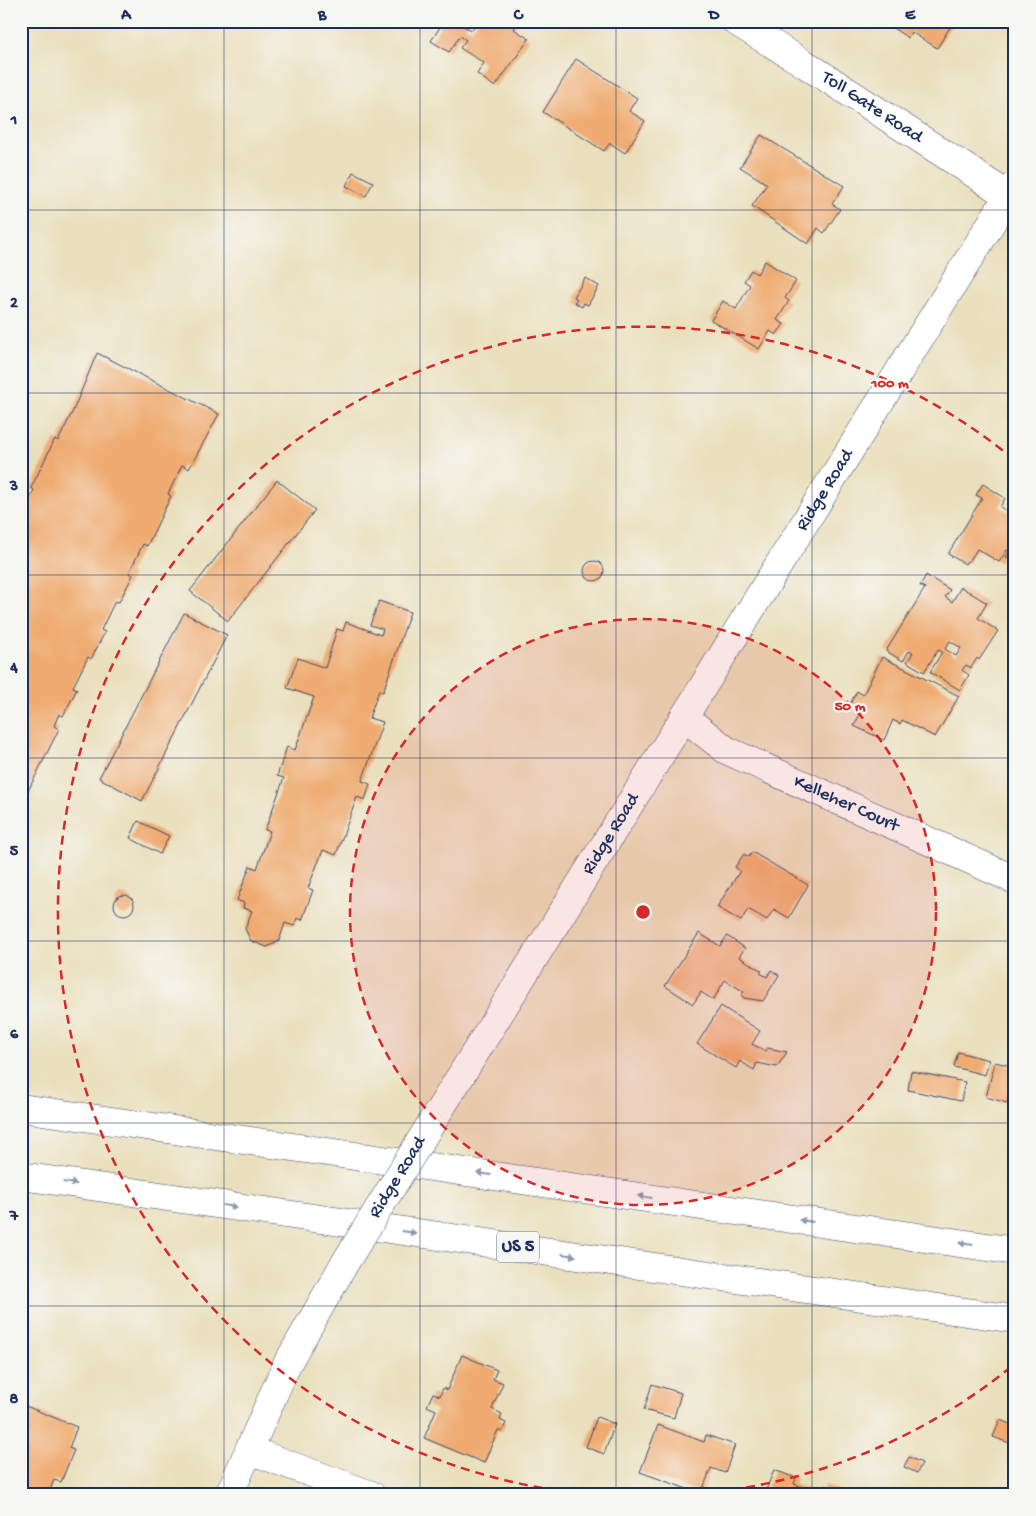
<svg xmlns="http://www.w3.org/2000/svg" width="1036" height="1516" viewBox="0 0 1036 1516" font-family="'Gochi Hand',sans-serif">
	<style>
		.building { fill: #efab71; fill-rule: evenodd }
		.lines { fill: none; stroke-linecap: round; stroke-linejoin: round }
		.minor-casing { stroke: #3a496c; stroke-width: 29 }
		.highway-casing { stroke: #3a496c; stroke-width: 29 }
		.minor { stroke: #fff; stroke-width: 28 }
		.highway { stroke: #fff; stroke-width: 28 }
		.minor-bridge-casing { stroke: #3a496c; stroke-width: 29; stroke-linecap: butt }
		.minor-bridge { stroke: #fff; stroke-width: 28 }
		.oneway { fill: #8d97ae }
		.grid { fill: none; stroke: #1b2f5e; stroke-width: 1; stroke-opacity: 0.55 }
		.ring { fill: none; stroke: #d62828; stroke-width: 2.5; stroke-dasharray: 9 6 }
		.labels { text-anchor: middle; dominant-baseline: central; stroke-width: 4.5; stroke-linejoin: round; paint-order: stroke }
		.shield { fill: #f6f6f2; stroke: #5d6b8a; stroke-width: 1 }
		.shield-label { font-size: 18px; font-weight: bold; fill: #1b2f5e }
		.street-label { font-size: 19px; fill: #1b2f5e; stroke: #f6f6f2 }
		.centre { fill: #d62828; stroke: #f6f6f2; stroke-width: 2.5 }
		.ring-label { font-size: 15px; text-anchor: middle; font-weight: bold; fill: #d62828; stroke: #f6f6f2; stroke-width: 4.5; stroke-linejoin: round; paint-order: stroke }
		.neatline { fill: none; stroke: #1b2f5e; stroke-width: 2 }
		.grid-label { font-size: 16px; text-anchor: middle; font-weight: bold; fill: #1b2f5e }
	</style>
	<rect width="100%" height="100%" fill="#f6f6f2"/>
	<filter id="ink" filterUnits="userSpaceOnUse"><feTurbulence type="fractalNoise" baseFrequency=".02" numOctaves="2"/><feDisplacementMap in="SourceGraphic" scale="10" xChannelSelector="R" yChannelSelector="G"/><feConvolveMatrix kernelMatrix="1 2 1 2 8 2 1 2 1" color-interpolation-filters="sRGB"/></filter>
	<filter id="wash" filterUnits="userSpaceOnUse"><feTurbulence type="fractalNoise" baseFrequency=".0096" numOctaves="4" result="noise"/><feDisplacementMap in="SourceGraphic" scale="20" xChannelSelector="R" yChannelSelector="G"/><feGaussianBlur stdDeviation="1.12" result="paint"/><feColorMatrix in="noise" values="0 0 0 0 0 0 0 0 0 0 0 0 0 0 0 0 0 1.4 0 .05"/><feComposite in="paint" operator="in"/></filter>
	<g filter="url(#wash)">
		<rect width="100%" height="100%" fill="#eadfbc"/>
		<g id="blocks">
			<path class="building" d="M 444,21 L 466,21 L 468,22 L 465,27 L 472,30 L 478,21 L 512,21 L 517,24 L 514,29 L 529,39 L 495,87 L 477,74 L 484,63 L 460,48 L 466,40 L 460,36 L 449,52 L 431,41 Z
				M 897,21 L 954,21 L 937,48 L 911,32 L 908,38 L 893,28 Z
				M 576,59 L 637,98 L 629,111 L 645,121 L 625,153 L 610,143 L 604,151 L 543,112 Z
				M 761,135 L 844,186 L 832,204 L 840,209 L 824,233 L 818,228 L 808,244 L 752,206 L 767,184 L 740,167 Z
				M 353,172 L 373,182 L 366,196 L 346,186 Z
				M 765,261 L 796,281 L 785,298 L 789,301 L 777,320 L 784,324 L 776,335 L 770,331 L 759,349 L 711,320 L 723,301 L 736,309 L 750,285 L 744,281 L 751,270 L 757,274 Z
				M 585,278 L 599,286 L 588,305 L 584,303 L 582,307 L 574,302 L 577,299 L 574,297 Z
				M 97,353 L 219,414 L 189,469 L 182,465 L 168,494 L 171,496 L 147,546 L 143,544 L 129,573 L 133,575 L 119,602 L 115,601 L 101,630 L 105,632 L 91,659 L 88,657 L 73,687 L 77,689 L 63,716 L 59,714 L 54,726 L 59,729 L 21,805 L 21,517 L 34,490 L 31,488 L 55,439 L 58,441 L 73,411 Z
				M 277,480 L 315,510 L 228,621 L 190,591 Z
				M 983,484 L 1005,498 L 1000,507 L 1015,515 L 1015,562 L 1006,557 L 1009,551 L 1007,550 L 999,562 L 977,549 L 969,562 L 967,561 L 965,564 L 948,554 L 982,498 L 976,495 Z
				M584 571a10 10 0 1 1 20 0a10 10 0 1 1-20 0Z
				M 926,575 L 950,590 L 945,597 L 952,602 L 961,587 L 987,603 L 978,618 L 998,631 L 979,660 L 977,658 L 971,668 L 966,665 L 962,670 L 969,675 L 960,690 L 930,672 L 942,652 L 938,650 L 924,672 L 907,662 L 913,653 L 909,651 L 903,661 L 886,651 L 925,588 L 920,586 ZM 950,641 L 961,648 L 956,656 L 945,649 Z
				M 379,601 L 410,612 L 383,692 L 379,690 L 369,718 L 383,722 L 362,781 L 370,784 L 365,800 L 357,797 L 336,855 L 323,850 L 308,888 L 313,890 L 302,920 L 297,918 L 294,926 L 285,923 L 279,941 L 267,947 L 251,941 L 245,929 L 252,911 L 243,908 L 244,903 L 237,900 L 250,866 L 257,869 L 270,831 L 265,830 L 284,778 L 277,776 L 287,747 L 295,750 L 314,697 L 287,688 L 298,658 L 325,668 L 337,629 L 343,631 L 346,622 L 381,635 L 383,629 L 370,625 Z
				M 184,613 L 227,635 L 142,801 L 99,778 Z
				M 882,657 L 959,696 L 935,737 L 902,720 L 900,724 L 893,720 L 884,740 L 854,726 L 861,712 L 849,706 L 857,691 L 863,695 Z
				M 138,821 L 169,836 L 160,854 L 130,838 Z
				M 752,852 L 808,885 L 789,918 L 774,909 L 767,920 L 748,909 L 741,921 L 717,907 L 740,871 L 735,867 L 744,854 L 749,857 Z
				M114 905a10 10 0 1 1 20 0a10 10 0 1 1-20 0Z
				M 699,933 L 720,946 L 727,936 L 745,948 L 739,957 L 762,971 L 760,973 L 767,977 L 771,970 L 779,975 L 763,1001 L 744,998 L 741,995 L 744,992 L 725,980 L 713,1000 L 701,992 L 693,1004 L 665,986 Z
				M 721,1006 L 760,1031 L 752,1044 L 765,1051 L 767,1048 L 787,1052 L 777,1067 L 757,1063 L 754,1070 L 740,1061 L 736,1068 L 697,1044 Z
				M 958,1052 L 989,1060 L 985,1075 L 954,1067 Z
				M 995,1062 L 1015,1067 L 1007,1103 L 986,1097 Z
				M 911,1071 L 965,1082 L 961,1101 L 908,1090 Z
				M 462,1355 L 497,1370 L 493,1379 L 503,1383 L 492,1409 L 502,1414 L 500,1420 L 506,1423 L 502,1432 L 498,1430 L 484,1463 L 424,1438 L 436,1410 L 427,1406 L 433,1393 L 440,1396 L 443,1388 L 447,1390 Z
				M 652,1384 L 681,1393 L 674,1418 L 644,1410 Z
				M 21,1404 L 77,1427 L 69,1448 L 74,1450 L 61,1482 L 54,1480 L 48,1495 L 39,1495 L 21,1487 Z
				M 597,1417 L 615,1424 L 604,1454 L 586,1447 Z
				M 1000,1420 L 1015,1426 L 1012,1444 L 993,1437 Z
				M 658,1425 L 704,1442 L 706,1435 L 735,1445 L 725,1473 L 711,1468 L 701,1494 L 640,1472 Z
				M 909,1457 L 922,1463 L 917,1473 L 904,1467 Z
				M 774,1470 L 796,1478 L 794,1484 L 822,1494 L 825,1485 L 843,1492 L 842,1495 L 764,1495 Z"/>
		</g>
	</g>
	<g filter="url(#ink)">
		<use href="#blocks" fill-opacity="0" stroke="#3a496c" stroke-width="1"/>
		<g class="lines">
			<g class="minor-casing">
				<g id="minor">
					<path id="s1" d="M 735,21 L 805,64 L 1015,200"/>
					<path id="s2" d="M 684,717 L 726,750 L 1015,880"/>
					<path id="s3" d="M 432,1122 L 1015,185"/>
					<path d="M 249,1450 L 371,1495"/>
					<path d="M 229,1495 L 287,1364 L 343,1266"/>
				</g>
			</g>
			<g class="highway-casing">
				<path id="highway" d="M 21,1108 L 1015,1251
					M 21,1176 L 1015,1319"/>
			</g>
			<use href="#minor" class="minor"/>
			<use href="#highway" class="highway"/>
			<g class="minor-bridge-casing">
				<g id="minor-bridge">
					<path id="s4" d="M 343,1266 L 432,1122"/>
				</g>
			</g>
			<use href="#minor-bridge" class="minor-bridge"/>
		</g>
		<defs><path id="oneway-solid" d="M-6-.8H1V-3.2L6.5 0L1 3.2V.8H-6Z" transform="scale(1.25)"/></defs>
		<g class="oneway">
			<use href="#oneway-solid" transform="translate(484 1174) rotate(-172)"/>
			<use href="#oneway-solid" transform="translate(70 1183) rotate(8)"/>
			<use href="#oneway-solid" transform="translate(645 1197) rotate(-172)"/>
			<use href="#oneway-solid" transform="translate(230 1206) rotate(8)"/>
			<use href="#oneway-solid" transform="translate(806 1221) rotate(-172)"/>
			<use href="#oneway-solid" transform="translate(409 1232) rotate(8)"/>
			<use href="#oneway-solid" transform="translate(966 1244) rotate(-172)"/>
			<use href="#oneway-solid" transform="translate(569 1255) rotate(8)"/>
		</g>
	</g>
	<path class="grid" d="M 224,21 L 224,1495M 420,21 L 420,1495M 616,21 L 616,1495M 812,21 L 812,1495M 21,210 L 1015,210M 21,393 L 1015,393M 21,575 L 1015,575M 21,758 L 1015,758M 21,941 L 1015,941M 21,1123 L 1015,1123M 21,1306 L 1015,1306"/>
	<circle cx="643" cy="912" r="293" fill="#d62828" fill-opacity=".12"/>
	<g class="ring">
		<circle cx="643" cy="912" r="293"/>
		<path d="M1011 1367A585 585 0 0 1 699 1494M587 1494A585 585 0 1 1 1011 457"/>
	</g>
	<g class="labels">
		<rect class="shield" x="497" y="1231.5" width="42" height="31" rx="4"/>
		<g class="shield-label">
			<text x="518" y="1247">US 5</text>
		</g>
		<g class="street-label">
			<text stroke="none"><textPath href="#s1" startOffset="162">Toll Gate Road</textPath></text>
			<text stroke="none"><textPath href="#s3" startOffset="744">Ridge Road</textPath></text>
			<text stroke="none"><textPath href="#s2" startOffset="185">Kelleher Court</textPath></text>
			<text stroke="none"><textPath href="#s3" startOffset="339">Ridge Road</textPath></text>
			<text stroke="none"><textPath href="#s4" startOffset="104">Ridge Road</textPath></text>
		</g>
	</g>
	<circle cx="643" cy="912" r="8" class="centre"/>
	<g class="ring-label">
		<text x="890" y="387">100 m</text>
		<text x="850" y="710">50 m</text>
	</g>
	<rect width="1036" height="1516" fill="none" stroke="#f6f6f2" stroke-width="55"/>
	<rect x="28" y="28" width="980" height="1460" class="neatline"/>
	<g class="grid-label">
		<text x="126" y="19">A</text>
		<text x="322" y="19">B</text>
		<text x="518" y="19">C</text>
		<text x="714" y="19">D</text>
		<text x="910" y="19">E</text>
		<text x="14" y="124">1</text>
		<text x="14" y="307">2</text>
		<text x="14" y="490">3</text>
		<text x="14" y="672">4</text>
		<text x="14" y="855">5</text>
		<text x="14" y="1038">6</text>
		<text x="14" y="1220">7</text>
		<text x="14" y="1403">8</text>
	</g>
</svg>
